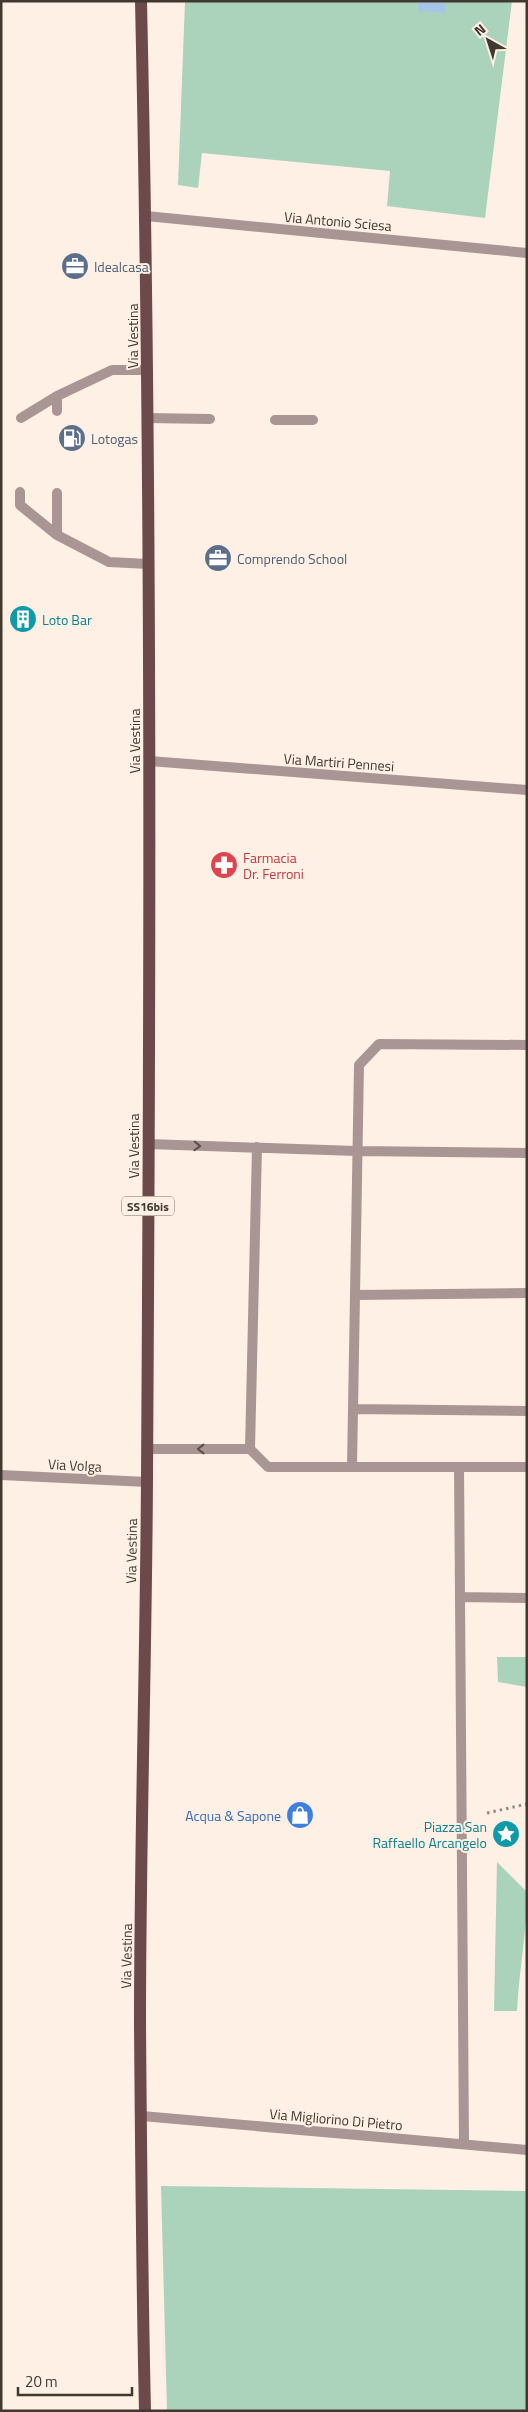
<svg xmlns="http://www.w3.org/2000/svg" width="528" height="2412" viewBox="0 0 528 2412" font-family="'Titillium Web',sans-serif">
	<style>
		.green { fill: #abd2bb }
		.water { fill: #a7c6e6 }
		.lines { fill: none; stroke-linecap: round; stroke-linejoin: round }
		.path { stroke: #968b81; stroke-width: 3; stroke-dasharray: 2.5 4; stroke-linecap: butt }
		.lane { stroke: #aa9595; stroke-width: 10 }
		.street { stroke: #aa9595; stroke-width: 10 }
		.primary { stroke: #6c494a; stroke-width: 12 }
		.oneway { stroke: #5b4f49 }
		.labels { text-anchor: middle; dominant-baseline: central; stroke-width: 4; stroke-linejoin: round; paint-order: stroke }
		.shield { fill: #fef0e4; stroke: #7a6f66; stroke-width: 1 }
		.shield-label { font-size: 12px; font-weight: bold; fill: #413830 }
		.street-label { font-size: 14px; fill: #413830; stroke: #fef0e4 }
		.service-label { font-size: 14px; fill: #4e5e75; stroke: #fef0e4; text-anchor: start }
		.culture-label { font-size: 14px; fill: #0d838f; stroke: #fef0e4; text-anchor: start }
		.health-label { font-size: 14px; fill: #be3a42; stroke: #fef0e4; text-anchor: start }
		.shop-label { font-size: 14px; fill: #366cbe; stroke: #fef0e4; text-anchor: end }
	</style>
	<rect width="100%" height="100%" fill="#fef0e4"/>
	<path class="green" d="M 185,1 L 512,1 L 485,218 L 387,206 L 390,171 L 202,153 L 198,188 L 178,185 Z
		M 497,1657 L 527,1657 L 527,1687 L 498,1682 Z
		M 497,1862 L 527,1892 C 527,1932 519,1970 517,2011 L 494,2011 Z
		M 161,2186 L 527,2191 L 527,2411 L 167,2411 Z"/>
	<path class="water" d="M 418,1 L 446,1 L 445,13 L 418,11 Z"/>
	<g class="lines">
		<path class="path" d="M 487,1813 L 527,1804"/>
		<path class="lane" d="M 57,411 L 57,396 L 112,370 L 147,370
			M 21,418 L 57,396
			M 147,418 L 210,419
			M 275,420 L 313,420
			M 20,492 L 20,505 L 57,535
			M 57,493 L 57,535 L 109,562 L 148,564
			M 148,1144 L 356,1151 L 527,1153
			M 257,1147 L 250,1449 L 268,1467 L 527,1467
			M 356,1295 L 527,1293
			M 353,1409 L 527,1411
			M 147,1449 L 250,1449
			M 352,1467 L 359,1065 L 379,1044 L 527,1045
			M 459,1467 L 460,1597
			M 464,2144 L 460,1597 L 527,1598"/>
		<path class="street" d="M 146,216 L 527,253
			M 149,761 L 527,790
			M 1,1475 L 147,1482
			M 142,2116 L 527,2150"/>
		<path class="primary" d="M 141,1 C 152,494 150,986 147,1478 C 146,1660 140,1842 140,2023 C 141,2153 142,2282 145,2411"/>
	</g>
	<defs><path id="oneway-chevron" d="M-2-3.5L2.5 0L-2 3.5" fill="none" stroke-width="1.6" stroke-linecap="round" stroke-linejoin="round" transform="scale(1.25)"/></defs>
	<g class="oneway">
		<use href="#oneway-chevron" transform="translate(197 1146) rotate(2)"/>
		<use href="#oneway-chevron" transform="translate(201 1449) rotate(-180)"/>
	</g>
	<defs>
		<g id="office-disc" transform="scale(1.4375)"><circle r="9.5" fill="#5c6f8a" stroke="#fef0e4"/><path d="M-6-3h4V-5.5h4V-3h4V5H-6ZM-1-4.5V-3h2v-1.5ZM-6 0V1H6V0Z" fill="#fff"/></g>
		<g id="fuel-disc" transform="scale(1.4375)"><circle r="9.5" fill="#5c6f8a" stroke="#fef0e4"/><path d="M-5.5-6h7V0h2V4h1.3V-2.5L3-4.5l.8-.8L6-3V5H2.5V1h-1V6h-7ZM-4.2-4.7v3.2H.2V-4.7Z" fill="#fff"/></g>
		<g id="building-disc" transform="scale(1.4375)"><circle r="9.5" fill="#0f9aa8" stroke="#fef0e4"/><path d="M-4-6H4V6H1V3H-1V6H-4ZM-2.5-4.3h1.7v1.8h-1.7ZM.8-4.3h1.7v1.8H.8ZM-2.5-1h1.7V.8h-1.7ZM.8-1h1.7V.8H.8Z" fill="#fff"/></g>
		<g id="pharmacy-disc" transform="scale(1.4375)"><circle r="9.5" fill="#e0444e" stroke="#fef0e4"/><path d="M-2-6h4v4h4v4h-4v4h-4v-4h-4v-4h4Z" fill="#fff"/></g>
		<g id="shop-disc" transform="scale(1.4375)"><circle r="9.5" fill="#3f7fe0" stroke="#fef0e4"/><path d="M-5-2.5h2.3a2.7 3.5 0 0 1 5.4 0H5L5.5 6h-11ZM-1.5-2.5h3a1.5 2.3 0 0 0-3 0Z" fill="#fff"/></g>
		<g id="sight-disc" transform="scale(1.4375)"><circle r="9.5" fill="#0f9aa8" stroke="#fef0e4"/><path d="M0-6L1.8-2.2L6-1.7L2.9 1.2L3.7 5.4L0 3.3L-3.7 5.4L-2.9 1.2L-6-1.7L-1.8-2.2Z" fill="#fff"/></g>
	</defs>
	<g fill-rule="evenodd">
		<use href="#office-disc" x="75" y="266"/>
		<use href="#fuel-disc" x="72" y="438"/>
		<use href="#office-disc" x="218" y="558"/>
		<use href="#building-disc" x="23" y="619"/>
		<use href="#pharmacy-disc" x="224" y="865"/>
		<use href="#shop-disc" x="300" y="1815"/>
		<use href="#sight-disc" x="506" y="1834"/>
	</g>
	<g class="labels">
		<rect class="shield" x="122" y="1196.5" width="52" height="19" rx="4"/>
		<g class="shield-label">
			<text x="148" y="1206">SS16bis</text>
		</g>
		<g class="street-label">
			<text transform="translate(338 221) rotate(5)">Via Antonio Sciesa</text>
			<text transform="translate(132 336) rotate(-90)">Via Vestina</text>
			<text transform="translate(134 741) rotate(-90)">Via Vestina</text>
			<text transform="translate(339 762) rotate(4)">Via Martiri Pennesi</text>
			<text transform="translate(133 1146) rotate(-90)">Via Vestina</text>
			<text transform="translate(75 1465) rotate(3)">Via Volga</text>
			<text transform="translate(131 1551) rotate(-89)">Via Vestina</text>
			<text transform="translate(126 1956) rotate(-89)">Via Vestina</text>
			<text transform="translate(336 2119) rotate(5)">Via Migliorino Di Pietro</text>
		</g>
		<g class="service-label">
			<text x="94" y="266">Idealcasa</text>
			<text x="91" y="438">Lotogas</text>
			<text x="237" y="558">Comprendo School</text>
		</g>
		<g class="culture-label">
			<text x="42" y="619">Loto Bar</text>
			<text x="487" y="1826" text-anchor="end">Piazza San<tspan x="487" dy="16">Raffaello Arcangelo</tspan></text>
		</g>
		<g class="health-label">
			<text x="243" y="857">Farmacia<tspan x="243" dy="16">Dr. Ferroni</tspan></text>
		</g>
		<g class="shop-label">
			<text x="281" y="1815">Acqua &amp; Sapone</text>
		</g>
	</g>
	<rect width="528" height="2412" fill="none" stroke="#413830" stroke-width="5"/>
	<g transform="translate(488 40) rotate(321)" stroke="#fef0e4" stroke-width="4" paint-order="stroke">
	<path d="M0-4L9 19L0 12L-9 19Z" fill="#413830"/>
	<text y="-8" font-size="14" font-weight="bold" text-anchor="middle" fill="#413830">N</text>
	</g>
	<path d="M18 2387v8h114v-8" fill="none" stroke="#413830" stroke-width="2.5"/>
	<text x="25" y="2387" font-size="15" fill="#413830" stroke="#fef0e4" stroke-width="4" paint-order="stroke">20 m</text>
</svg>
